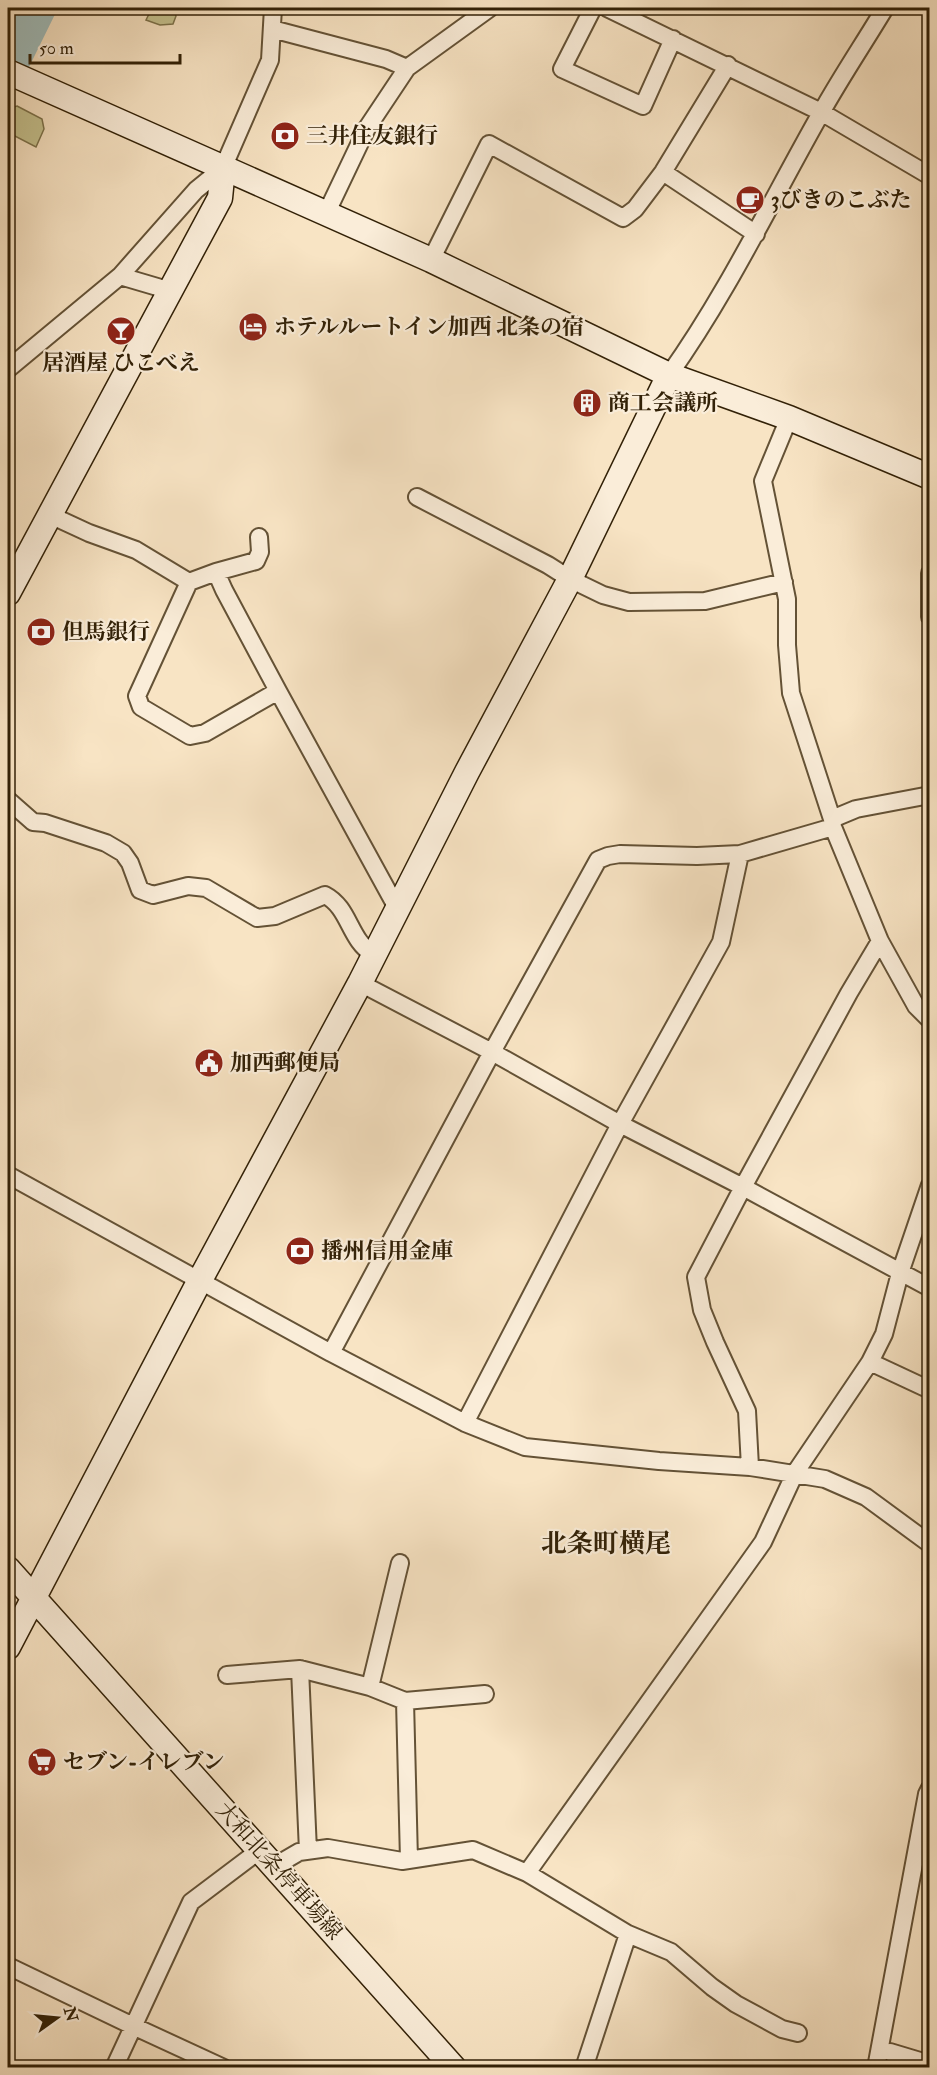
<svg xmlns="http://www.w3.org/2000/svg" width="937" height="2075" viewBox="0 0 937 2075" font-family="'IM FELL Double Pica','Noto Serif JP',serif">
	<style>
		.green { fill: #c5c28f; stroke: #7c724b; stroke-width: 1.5 }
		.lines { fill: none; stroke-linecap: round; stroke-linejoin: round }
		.river { stroke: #a0bdbc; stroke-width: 36 }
		.street-casing { stroke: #645236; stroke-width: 20 }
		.secondary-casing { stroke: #322107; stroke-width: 27 }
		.street { stroke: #faedd9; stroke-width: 16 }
		.secondary { stroke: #faedd9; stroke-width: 24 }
		.labels { text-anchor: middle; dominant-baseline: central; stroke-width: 4.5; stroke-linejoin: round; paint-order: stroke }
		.poi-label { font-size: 22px; font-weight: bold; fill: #322107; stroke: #faedd9; text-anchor: start }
		.street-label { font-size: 22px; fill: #322107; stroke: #faedd9 }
		.quarter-label { font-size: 26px; font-weight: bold; fill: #322107; stroke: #faedd9 }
	</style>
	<rect width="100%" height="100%" fill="#f8e4c4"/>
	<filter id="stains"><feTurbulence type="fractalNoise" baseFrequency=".00333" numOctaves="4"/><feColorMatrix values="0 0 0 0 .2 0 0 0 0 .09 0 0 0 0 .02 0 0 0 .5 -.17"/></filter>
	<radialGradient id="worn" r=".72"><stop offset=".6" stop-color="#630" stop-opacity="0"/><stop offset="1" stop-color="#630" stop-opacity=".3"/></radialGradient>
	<path class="green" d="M 152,8 L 166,8 L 174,11 L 176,16 L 173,24 L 160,25 L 146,20 Z
		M 17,106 L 42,119 L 44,129 L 36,147 L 13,135 L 8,144 L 8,109 Z"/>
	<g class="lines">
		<path class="river" d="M 8,69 L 38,8"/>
		<g class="street-casing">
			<path id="street" d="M 593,8 L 562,69 L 643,106 L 673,39
				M 607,8 L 821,112 L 930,176
				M 272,29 L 386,59 L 407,68
				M 663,172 L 756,234
				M 326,214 L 367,128 L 407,68 L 490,8
				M 431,260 L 489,144 L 623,218 L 635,209 L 663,172 L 728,65
				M 120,276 L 171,291
				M 8,369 L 120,276 L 196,190 L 223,168 L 270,60 L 273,8
				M 669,375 C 728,292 771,201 821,113 C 841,77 864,43 885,8
				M 789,418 L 763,481 L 787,599 L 787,645 L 791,693 L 832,819 L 833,827 L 880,941 L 916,1006 L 930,1020
				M 417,497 L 548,565 L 570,579 L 603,595 L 629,602 L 705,601 L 784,582
				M 50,515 L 89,533 L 136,550 L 189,582
				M 259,537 L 260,552 L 256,561 L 216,572 L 189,582 L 137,696 L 141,707 L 190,736 L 205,733 L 278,691
				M 216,572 L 224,590 L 278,691 L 397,908
				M 930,573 L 930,617
				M 8,800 L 33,822 L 45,823 L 106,843 L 123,853 L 130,863 L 140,890 L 153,895 L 188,886 L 206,888 L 257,918 L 275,916 L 325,895 C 350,908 349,940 373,954
				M 832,819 L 856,809 L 930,795
				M 360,983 L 492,1052 L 620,1124 L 743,1187 L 930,1288
				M 8,1175 L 331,1353 L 465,1423 L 525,1447 L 659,1461 L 750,1467 L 825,1479 L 866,1497 L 930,1544
				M 331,1353 L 492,1052 L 598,860 L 608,856 L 620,854 L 697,856 L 740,854 L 833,827
				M 870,1362 L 930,1390
				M 465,1423 L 620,1124 L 721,942 L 740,854
				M 750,1467 L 747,1411 L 715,1342 L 702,1310 L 696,1277 L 743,1187 L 849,993 L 880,941
				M 227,1675 L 300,1669
				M 370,1687 L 400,1563
				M 405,1701 L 485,1694
				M 308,1851 L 300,1669 L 370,1687 L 405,1701 L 409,1860
				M 275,1866 L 299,1852 L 328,1848 L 402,1861 L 473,1850 L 527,1873 L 628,1934 L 671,1952 L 712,1987 L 736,2004 L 782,2029 L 798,2033
				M 527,1873 L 763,1542 L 795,1473 L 870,1362 L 884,1334 L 900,1273 L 930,1185
				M 8,1966 L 133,2026 L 224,2068
				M 890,2052 L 930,2064
				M 114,2068 L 191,1902 L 260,1850
				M 584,2068 L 628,1934
				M 876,2068 L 927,1794 L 930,1788"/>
		</g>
		<g class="secondary-casing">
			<path id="secondary" d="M 8,72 L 431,260 L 669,375 L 789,418 L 930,477
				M 8,593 L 220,198 L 223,168
				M 8,1569 L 454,2068
				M 8,1647 L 200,1280 L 360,983 L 467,772 L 570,579 L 669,375"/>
		</g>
		<use href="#street" class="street"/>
		<use href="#secondary" class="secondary"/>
	</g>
	<defs>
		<g id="bank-disc" transform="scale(1.5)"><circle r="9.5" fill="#8f2418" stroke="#faedd9"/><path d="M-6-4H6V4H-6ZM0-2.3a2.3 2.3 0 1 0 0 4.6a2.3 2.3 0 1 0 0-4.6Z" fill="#fff"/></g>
		<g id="cafe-disc" transform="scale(1.5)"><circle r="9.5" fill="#8f2418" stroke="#faedd9"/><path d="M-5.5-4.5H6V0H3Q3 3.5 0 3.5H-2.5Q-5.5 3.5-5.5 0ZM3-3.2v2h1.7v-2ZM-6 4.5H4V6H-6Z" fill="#fff"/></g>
		<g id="hotel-disc" transform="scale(1.5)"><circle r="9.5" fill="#8f2418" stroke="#faedd9"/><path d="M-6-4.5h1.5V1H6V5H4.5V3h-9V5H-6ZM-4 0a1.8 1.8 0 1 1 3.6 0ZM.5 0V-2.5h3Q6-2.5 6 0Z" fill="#fff"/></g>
		<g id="bar-disc" transform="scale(1.5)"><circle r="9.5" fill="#8f2418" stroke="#faedd9"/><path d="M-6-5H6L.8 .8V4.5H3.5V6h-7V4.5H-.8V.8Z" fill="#fff"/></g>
		<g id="building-disc" transform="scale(1.5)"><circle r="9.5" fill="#8f2418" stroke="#faedd9"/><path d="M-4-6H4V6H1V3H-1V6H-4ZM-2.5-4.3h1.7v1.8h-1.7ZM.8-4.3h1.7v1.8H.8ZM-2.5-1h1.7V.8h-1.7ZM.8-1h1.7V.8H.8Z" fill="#fff"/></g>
		<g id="civic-disc" transform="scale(1.5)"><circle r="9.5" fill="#8f2418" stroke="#faedd9"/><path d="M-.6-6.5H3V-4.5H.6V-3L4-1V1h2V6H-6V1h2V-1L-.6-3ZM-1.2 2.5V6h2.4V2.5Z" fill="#fff"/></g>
		<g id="supermarket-disc" transform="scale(1.5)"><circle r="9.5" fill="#8f2418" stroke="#faedd9"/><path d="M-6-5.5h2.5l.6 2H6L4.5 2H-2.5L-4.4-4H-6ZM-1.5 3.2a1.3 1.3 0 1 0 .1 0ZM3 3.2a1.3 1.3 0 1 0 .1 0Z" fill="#fff"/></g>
	</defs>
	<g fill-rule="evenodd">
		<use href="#bank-disc" x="285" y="136"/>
		<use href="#cafe-disc" x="750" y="200"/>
		<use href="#hotel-disc" x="253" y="327"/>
		<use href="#bar-disc" x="121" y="331"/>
		<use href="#building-disc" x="587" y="403"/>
		<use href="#bank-disc" x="41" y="632"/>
		<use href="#civic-disc" x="209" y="1063"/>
		<use href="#bank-disc" x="300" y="1251"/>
		<use href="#supermarket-disc" x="42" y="1762"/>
	</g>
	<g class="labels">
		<g class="poi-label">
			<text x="306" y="136">三井住友銀行</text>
			<text x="771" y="200">3びきのこぶた</text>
			<text x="274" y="327">ホテルルートイン加西 北条の宿</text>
			<text x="121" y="363" text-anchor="middle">居酒屋 ひこべえ</text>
			<text x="608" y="403">商工会議所</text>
			<text x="62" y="632">但馬銀行</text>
			<text x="230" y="1063">加西郵便局</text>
			<text x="321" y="1251">播州信用金庫</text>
			<text x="63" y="1762">セブン-イレブン</text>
		</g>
		<g class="street-label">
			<text transform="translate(279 1871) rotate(48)">大和北条停車場線</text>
		</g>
		<g class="quarter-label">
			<text x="606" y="1544">北条町横尾</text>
		</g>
	</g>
	<rect width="937" height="2075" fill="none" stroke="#f8e4c4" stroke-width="30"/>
	<rect x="9" y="9" width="919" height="2057" fill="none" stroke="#322107" stroke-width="3"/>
	<rect x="15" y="15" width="907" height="2045" fill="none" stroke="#322107" stroke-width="1.5"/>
	<g transform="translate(57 2018) rotate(75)" stroke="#faedd9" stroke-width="4.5" paint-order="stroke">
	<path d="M0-4.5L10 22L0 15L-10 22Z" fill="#322107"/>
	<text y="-9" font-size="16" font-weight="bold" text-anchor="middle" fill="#322107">N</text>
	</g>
	<path d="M30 54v9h150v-9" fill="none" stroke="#322107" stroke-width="3"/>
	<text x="39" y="54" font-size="18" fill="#322107" stroke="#faedd9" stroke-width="4.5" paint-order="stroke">50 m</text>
	<rect width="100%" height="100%" filter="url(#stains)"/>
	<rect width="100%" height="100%" fill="url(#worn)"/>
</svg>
